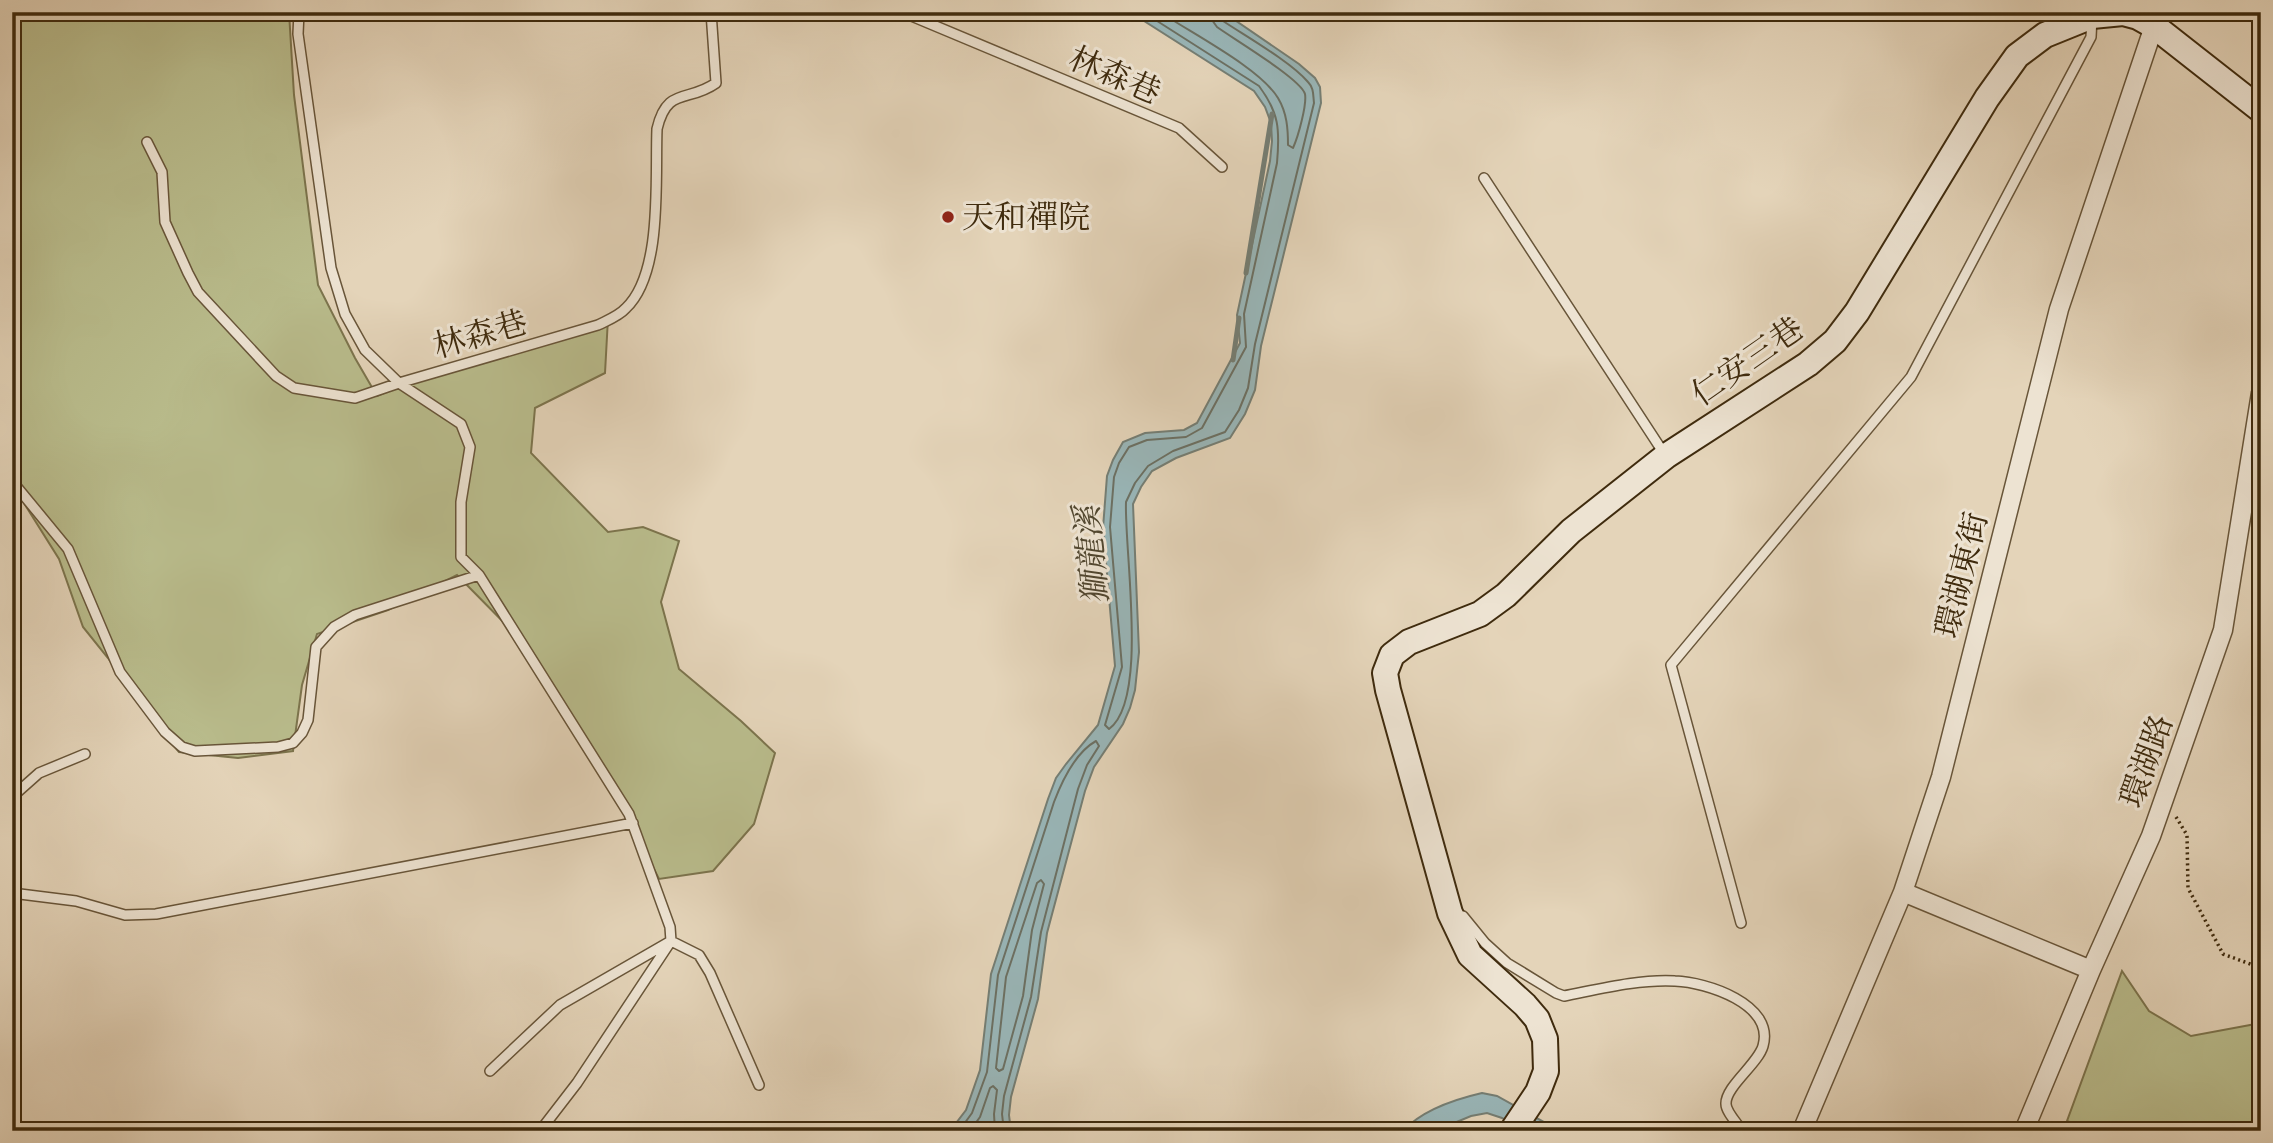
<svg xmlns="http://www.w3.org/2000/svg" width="2273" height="1143" viewBox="0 0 2273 1143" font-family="'EB Garamond','Noto Serif TC',serif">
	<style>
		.green { fill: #b9bc8c; stroke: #7c744d; stroke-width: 2 }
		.water { fill: #99b6b8; stroke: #757e74; stroke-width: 2 }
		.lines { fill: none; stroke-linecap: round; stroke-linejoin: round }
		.shore { stroke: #6c7063; stroke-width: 2 }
		.stream { stroke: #757e74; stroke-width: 5 }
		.lane-casing { stroke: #685539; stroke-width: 12 }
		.street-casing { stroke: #685539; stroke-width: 21 }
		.secondary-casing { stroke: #3f2b0e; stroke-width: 28 }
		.path { stroke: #3f2b0e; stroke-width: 3.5; stroke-dasharray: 2 3.5; stroke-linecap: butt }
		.lane { stroke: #ede3d2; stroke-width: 9 }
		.street { stroke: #ede3d2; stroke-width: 18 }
		.secondary { stroke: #ede3d2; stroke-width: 24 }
		.poi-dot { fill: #8f2418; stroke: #ede3d2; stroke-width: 2.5 }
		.labels { text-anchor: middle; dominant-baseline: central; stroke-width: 6; stroke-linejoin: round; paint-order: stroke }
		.street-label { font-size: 32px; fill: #3f2b0e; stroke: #ede3d2 }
		.poi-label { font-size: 32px; fill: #3f2b0e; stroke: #ede3d2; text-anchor: start }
		.water-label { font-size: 33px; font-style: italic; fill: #514730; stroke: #ede3d2 }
	</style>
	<rect width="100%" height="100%" fill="#e4d4b9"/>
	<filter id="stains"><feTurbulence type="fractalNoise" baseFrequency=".00286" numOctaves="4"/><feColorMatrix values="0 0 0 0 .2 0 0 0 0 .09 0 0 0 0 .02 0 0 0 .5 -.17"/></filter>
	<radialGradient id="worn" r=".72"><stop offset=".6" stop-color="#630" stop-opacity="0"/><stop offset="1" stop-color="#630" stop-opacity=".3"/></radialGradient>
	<path class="green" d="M 12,12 L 289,12 L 294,95 L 318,285 L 355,358 L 377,396 L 452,365 L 523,342 L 562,334 L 608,318 L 605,373 L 535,408 L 531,453 L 608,532 L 643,527 L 679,541 L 661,602 L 679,669 L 741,721 L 775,753 L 754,824 L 713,871 L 659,879 L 600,763 L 532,651 L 457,575 L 388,610 L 317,634 L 302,685 L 293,751 L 238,758 L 179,752 L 144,710 L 108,658 L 83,627 L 59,559 L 12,484 Z
		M 2122,971 L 2149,1011 L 2191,1036 L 2261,1023 L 2261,1131 L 2091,1131 L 2067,1121 Z"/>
	<path class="water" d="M 1130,12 L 1223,12 L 1299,64 L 1315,78 L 1320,87 L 1321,103 L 1261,346 L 1255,390 L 1245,414 L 1230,438 L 1176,458 L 1152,471 L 1141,487 L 1133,504 L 1139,652 L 1135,690 L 1130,708 L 1123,724 L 1094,767 L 1085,791 L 1047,933 L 1038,999 L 1011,1097 L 1009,1115 L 1011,1131 L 950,1131 L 966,1110 L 980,1070 L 991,974 L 1048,799 L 1056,778 L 1066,764 L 1098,725 L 1115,666 L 1103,528 L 1107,476 L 1113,460 L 1123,442 L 1145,433 L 1184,430 L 1197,423 L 1240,343 L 1237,315 L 1270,161 L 1272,141 L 1271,123 L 1265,107 L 1254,91 Z
		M 1482,1093 L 1497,1096 L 1560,1131 L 1523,1131 L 1502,1118 L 1487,1113 L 1471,1116 L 1435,1131 L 1403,1131 C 1422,1110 1456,1099 1482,1093 Z"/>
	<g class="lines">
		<path class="shore" d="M 1143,12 L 1259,86 C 1279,113 1280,129 1277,163 L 1244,314 L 1246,347 L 1202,428 L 1186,437 L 1147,440 L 1129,447 L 1119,463 L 1114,477 L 1110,527 L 1122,667 L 1105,725 L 1109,729 C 1149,700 1124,551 1126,502 L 1135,483 L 1148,466 L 1173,451 L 1225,432 L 1239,410 L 1248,388 L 1255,344 L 1314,103 C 1313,95 1314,88 1308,82 C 1291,62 1247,37 1223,21 L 1220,12
			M 1160,12 C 1191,33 1260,68 1278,98 C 1287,113 1288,129 1288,145 L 1293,148 C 1298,137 1307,105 1305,94 C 1301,79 1232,38 1217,27 L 1212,20 L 1211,12
			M 1041,880 L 1044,884 L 1032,930 L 1023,996 L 1003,1069 L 999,1071 L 996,1068 L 1006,977 L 1037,883 Z
			M 959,1131 L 972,1113 L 987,1072 L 998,975 L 1054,802 C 1062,781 1076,752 1096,741 L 1099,746 L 1087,765 L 1078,789 L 1041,932 L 1031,997 L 1004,1096 L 1002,1114 L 1004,1131
			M 970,1131 L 980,1117 L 990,1088 L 993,1086 L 997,1090 L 994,1114 L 995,1131"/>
		<path class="stream" d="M 1246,273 L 1272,114
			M 1233,360 L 1239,318"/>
		<g class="lane-casing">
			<path id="lane" d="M 299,12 L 298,34 L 331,268 L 345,314 L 365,350 L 399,383 L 598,325 C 608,320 619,316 626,308 C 663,273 655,178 657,129 C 667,86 688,103 716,83 L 711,12
				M 902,12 L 1179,128 L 1222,167
				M 147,142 L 162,172 L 165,222 L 188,273 L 198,292 L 276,376 L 294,388 L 355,398 L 399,383 L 461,424 L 470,447 L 461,502 L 461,557 L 479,575 L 629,814 L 670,927 L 671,941 L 577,1083 L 540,1131
				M 1484,178 L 1665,455
				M 12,481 L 68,549 L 120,672 L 165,732 L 182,747 L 195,751 L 278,747 L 293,743 L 302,733 L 308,720 L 316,647 L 334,627 L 355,615 L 479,575
				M 12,797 L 39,773 L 85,754
				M 12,893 L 76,901 L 125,915 L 156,914 L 633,823
				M 1463,916 L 1485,943 L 1507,963 L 1556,993 L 1564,996 C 1600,989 1639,979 1675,981 C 1706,982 1775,1004 1763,1046 C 1758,1064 1725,1087 1726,1104 C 1726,1112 1738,1124 1742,1131
				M 1741,923 L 1671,665 L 1911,377 L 2091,37 L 2092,17
				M 490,1071 L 560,1005 L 671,941 L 699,955 L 710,973 L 759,1085"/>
		</g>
		<g class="street-casing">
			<path id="street" d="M 1903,892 L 2091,970
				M 1802,1131 L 1903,892 L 1941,777 L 2059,309 L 2154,26
				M 2024,1131 L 2091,970 L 2151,836 L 2223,630 L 2261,393"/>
		</g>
		<g class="secondary-casing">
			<path id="secondary" d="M 1512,1131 L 1538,1092 L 1546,1071 L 1545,1039 L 1537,1019 L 1525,1005 L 1470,955 L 1450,913 L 1388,690 L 1385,673 L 1392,655 L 1409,642 L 1480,614 L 1506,595 L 1571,531 L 1666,456 L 1808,364 L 1835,341 L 1857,312 L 1987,98 L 2017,56 L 2045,35 L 2092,16 L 2123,13 L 2138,17 L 2154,26 L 2261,110"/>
		</g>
		<path class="path" d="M 2176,817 L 2187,835 L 2188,888 L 2223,954 L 2261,968"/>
		<use href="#lane" class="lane"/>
		<use href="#street" class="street"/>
		<use href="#secondary" class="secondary"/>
	</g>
	<circle class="poi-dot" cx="948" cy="217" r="7"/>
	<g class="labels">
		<g class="street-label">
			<text transform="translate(1115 75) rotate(23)">林森巷</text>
			<text transform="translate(480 334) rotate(-16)">林森巷</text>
			<text transform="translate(1747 361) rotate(-35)">仁安三巷</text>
			<text transform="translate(1961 575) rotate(-76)">環湖東街</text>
			<text transform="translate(2146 761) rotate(-70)">環湖路</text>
		</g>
		<g class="poi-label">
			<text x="962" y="217">天和禪院</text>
		</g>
		<g class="water-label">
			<text transform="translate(1091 555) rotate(-96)">獅龍溪</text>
		</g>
	</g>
	<rect width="2273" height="1143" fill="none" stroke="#e4d4b9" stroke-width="42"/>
	<rect x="14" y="14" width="2245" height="1115" fill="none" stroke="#3f2b0e" stroke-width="3.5"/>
	<rect x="21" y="21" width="2231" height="1101" fill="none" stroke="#3f2b0e" stroke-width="2"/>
	<rect width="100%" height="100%" filter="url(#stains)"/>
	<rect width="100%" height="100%" fill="url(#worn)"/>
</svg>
